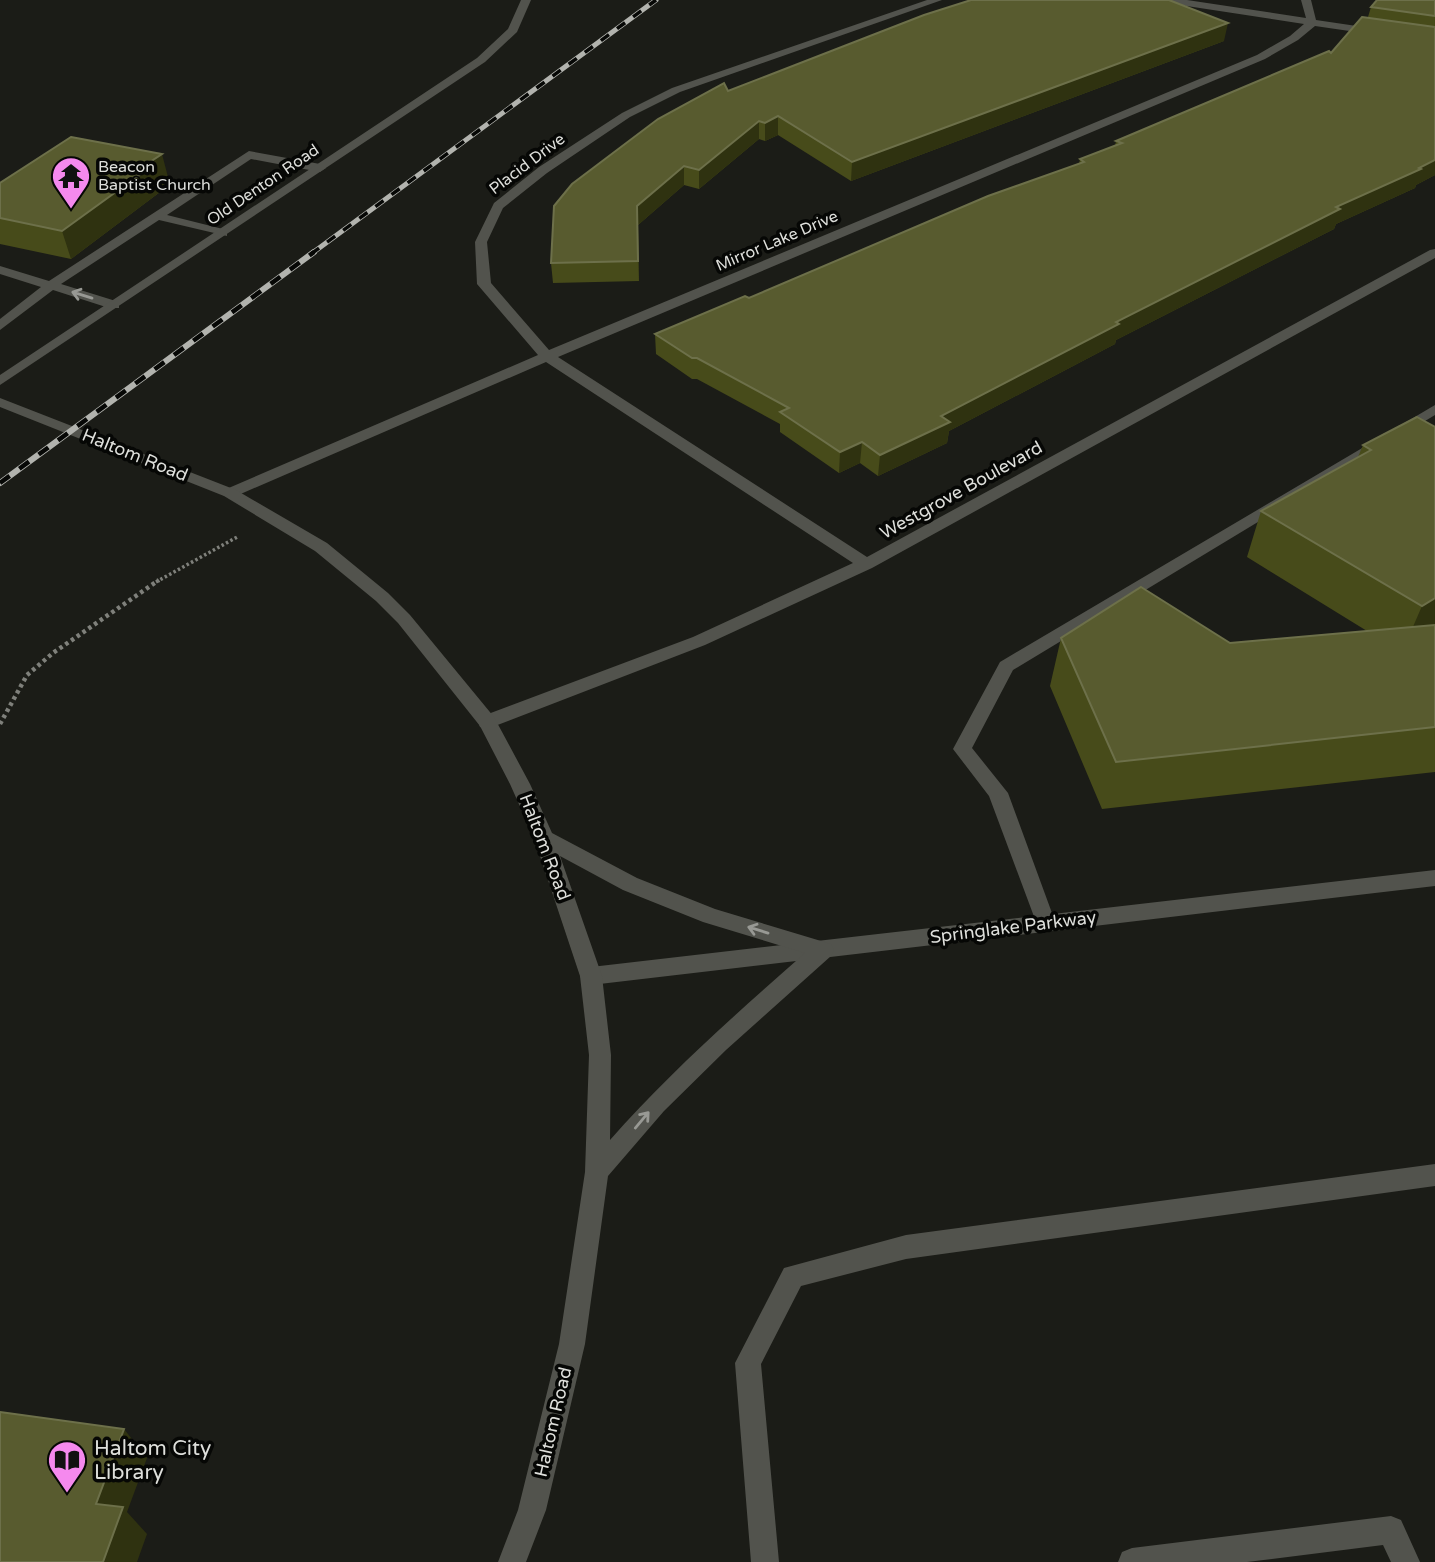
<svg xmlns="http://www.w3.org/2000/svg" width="1435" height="1562" viewBox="0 0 1435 1562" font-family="'Varela Round',sans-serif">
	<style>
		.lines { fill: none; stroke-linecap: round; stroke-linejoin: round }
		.path-far1 { stroke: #7f807b; stroke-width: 3.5; stroke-dasharray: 2.5 2.5; stroke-linecap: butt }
		.path { stroke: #7f807b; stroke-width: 4.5; stroke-dasharray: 3.5 3.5; stroke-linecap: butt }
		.service { fill: #52534d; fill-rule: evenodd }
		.minor { fill: #52534d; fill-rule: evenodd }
		.tertiary { fill: #52534d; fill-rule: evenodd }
		.secondary { fill: #52534d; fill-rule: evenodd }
		.rail-far1-casing { stroke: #b2b3ae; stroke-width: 5 }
		.rail-casing { stroke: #b2b3ae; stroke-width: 6 }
		.rail-far1 { stroke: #060705; stroke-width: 3.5; stroke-dasharray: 10; stroke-linecap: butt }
		.rail { stroke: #060705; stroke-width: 4.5; stroke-dasharray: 12; stroke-linecap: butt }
		.wall { fill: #474b1a }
		.shaded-wall { fill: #2f3210 }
		.building { fill: #585b2f; stroke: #6d704a; stroke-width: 2 }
		.oneway { stroke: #989994 }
		.labels { text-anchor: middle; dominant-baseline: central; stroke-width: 7; stroke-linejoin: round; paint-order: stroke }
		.far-street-label { font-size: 16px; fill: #dedfdb; stroke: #060705 }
		.far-poi-label { font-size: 16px; fill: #dedfdb; stroke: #060705; text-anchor: start }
		.street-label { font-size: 18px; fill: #dedfdb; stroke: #060705 }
		.near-poi-label { font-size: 21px; fill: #dedfdb; stroke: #060705; text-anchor: start }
	</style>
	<rect width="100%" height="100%" fill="#1b1c17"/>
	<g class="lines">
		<path class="path-far1" d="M 156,582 L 239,536"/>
		<path class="path" d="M 0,724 L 27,675 L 53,653 L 159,580"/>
		<path class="service" d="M 249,151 L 320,164 L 326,168 L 320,172 L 251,159 L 167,215 L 227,230 L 227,236 L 159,220 L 61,284 L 119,302 L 119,308 L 109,308 L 53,290 L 0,330 L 0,319 L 41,287 L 0,274 L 0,266 L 49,281 Z
			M 1435,405 L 1435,415 L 1013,670 L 972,748 L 1008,793 L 1056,924 L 1053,930 L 1046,932 L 1039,930 L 989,796 L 953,749 L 1000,662 Z
			M 1435,1164 L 1435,1186 L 906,1259 L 801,1286 L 761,1364 L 779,1562 L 751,1562 L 735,1363 L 784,1268 L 906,1235 Z"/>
		<path class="minor" d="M 521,0 L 531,0 L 517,32 L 485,62 L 0,385 L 0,375 L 477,58 L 508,29 Z
			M 927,0 L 942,0 L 680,92 L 630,117 L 547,173 L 503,208 L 487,242 L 491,283 L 549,350 L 1257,55 L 1290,36 L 1304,24 L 1167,3 L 1162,0 L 1187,0 L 1306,18 L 1301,0 L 1311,0 L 1316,20 L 1377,29 L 1382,32 L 1377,35 L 1315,26 L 1298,40 L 1265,59 L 558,357 L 867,557 L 1430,250 L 1435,249 L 1435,258 L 872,568 L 705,645 L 487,729 L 480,727 L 478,722 L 480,717 L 693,637 L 853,563 L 546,362 L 236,496 L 224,496 L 222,493 L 224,490 L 538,355 L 477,284 L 475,242 L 494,203 L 539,167 L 622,113 L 672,88 Z
			M 1391,1516 L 1401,1520 L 1420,1562 L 1391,1562 L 1383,1545 L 1247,1562 L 1118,1562 L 1122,1552 L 1132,1548 Z"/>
		<path class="tertiary" d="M 1435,870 L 1435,886 L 591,985 L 583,982 L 580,976 L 583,970 L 591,967 Z"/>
		<path class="secondary" d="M 0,398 L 236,490 L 327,543 L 388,593 L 410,615 L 494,717 L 530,784 L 552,833 L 637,878 L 715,909 L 831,944 L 834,950 L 831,956 L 726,1050 L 664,1111 L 608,1176 L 585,1344 L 546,1510 L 526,1562 L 498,1562 L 518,1510 L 559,1344 L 585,1172 L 589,1055 L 580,976 L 534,838 L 510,784 L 480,726 L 398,623 L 376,601 L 315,551 L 224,496 L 0,407 ZM 560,856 L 623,890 L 703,922 L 805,953 C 737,1013 670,1072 610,1140 L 611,1055 L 602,976 Z"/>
		<g class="rail-far1-casing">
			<path id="rail-far1" d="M 311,254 L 656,0"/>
		</g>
		<g class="rail-casing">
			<path id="rail" d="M 0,483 L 314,252"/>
		</g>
		<use href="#rail-far1" class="rail-far1"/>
		<use href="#rail" class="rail"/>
	</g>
	<path class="wall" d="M 1435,0 L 1435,175 L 1416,185 L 1415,188 L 1336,224 L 1334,229 L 1116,340 L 1115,344 L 949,431 L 947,443 L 878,476 L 860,463 L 839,473 L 780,432 L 780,424 L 697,379 L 692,379 L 656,354 L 655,334 L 749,298 L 1079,164 L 1080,159 L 1115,146 L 1116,141 L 1331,53 L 1368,17 L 1371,7 Z
		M 1224,41 L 851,181 L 778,135 L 765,141 L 759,139 L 699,189 L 684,185 L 638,225 L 639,281 L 553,283 L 551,263 L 728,91 Z
		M 169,181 L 159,188 L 160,192 L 71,259 L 0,244 L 0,183 Z
		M 1435,427 L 1435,772 L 1102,809 L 1050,686 L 1061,638 L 1230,643 L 1367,631 L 1247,557 L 1261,511 L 1358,457 L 1363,445 Z"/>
	<path class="shaded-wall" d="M 1228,23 L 1224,41 L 851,181 L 852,162 Z
		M 778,116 L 778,135 L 765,141 L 765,123 Z
		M 759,121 L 759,139 L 699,189 L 699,170 Z
		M 162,154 L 169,181 L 159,188 L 160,192 L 71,259 L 62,231 Z
		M 1435,160 L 1435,175 L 1416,185 L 1415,188 L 1336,224 L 1334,229 L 1116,340 L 1115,344 L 949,431 L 947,443 L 878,476 L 880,455 L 941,416 L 1116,322 L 1336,207 Z
		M 684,166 L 684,185 L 638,225 L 639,281 L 637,206 Z
		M 862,442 L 860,463 L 839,473 L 840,452 Z
		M 1435,598 L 1435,629 L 1402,652 L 1422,606 Z
		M 124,1429 L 147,1458 L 127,1512 L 147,1534 L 137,1562 L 103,1562 L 96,1504 Z"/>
	<path class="building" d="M 971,0 L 1169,0 L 1228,23 L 852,162 L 778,116 L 765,123 L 759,121 L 699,170 L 684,166 L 637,206 L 638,261 L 551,263 L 554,206 L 572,184 L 658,119 L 724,83 L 728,91 L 924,15 Z
		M 1377,0 L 1435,0 L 1435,16 L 1371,7 Z
		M 1362,17 L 1435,27 L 1435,160 L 1419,168 L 1421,169 L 1336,207 L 1340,209 L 1116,322 L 1119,324 L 941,416 L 950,422 L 880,455 L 862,442 L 840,452 L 780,412 L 789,408 L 697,358 L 692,358 L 655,334 L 745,296 L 749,298 L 988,196 L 1084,162 L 1080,159 L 1122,143 L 1116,141 L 1329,51 L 1331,53 Z
		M 71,137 L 162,154 L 147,164 L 153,165 L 62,231 L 0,218 L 0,183 Z
		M 1417,417 L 1435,427 L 1435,598 L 1422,606 L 1261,511 L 1371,450 L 1363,445 Z
		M 1141,587 L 1230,643 L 1435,625 L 1435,727 L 1116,762 L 1061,638 Z
		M 0,1412 L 124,1429 L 96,1504 L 123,1507 L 103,1562 L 0,1562 Z"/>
	<defs><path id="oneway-shaft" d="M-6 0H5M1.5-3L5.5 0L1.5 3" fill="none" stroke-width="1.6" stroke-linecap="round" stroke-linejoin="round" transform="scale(1.75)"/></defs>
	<g class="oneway">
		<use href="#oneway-shaft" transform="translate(82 295) rotate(-163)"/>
		<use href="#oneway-shaft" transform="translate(758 930) rotate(-163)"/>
		<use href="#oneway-shaft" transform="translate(642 1120) rotate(-50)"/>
	</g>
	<defs>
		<g id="temple-pin" transform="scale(2.0125)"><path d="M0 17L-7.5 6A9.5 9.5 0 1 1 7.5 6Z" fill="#f589ee" stroke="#060705"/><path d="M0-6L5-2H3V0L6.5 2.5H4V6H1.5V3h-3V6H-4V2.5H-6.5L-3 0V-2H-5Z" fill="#111"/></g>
		<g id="library-pin" transform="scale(2.0125)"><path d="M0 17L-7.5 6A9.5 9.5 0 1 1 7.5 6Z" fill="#f589ee" stroke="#060705"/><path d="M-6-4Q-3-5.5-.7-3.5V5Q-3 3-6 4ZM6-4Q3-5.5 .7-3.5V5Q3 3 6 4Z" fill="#111"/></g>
	</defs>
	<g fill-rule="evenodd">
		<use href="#temple-pin" x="71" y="176"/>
		<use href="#library-pin" x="67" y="1460"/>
	</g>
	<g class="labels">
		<g class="far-street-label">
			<text transform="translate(527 164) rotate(-37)">Placid Drive</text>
			<text transform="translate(263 185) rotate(-34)">Old Denton Road</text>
			<text transform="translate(777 241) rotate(-23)">Mirror Lake Drive</text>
		</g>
		<g class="far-poi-label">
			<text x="98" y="167">Beacon<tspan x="98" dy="18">Baptist Church</tspan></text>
		</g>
		<g class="street-label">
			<text transform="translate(135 455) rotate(22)">Haltom Road</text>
			<text transform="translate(961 490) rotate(-29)">Westgrove Boulevard</text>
			<text transform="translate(545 847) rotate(69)">Haltom Road</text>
			<text transform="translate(1013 927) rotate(-7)">Springlake Parkway</text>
			<text transform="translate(553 1422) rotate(-77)">Haltom Road</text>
		</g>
		<g class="near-poi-label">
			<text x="94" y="1448">Haltom City<tspan x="94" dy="24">Library</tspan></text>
		</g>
	</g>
</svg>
